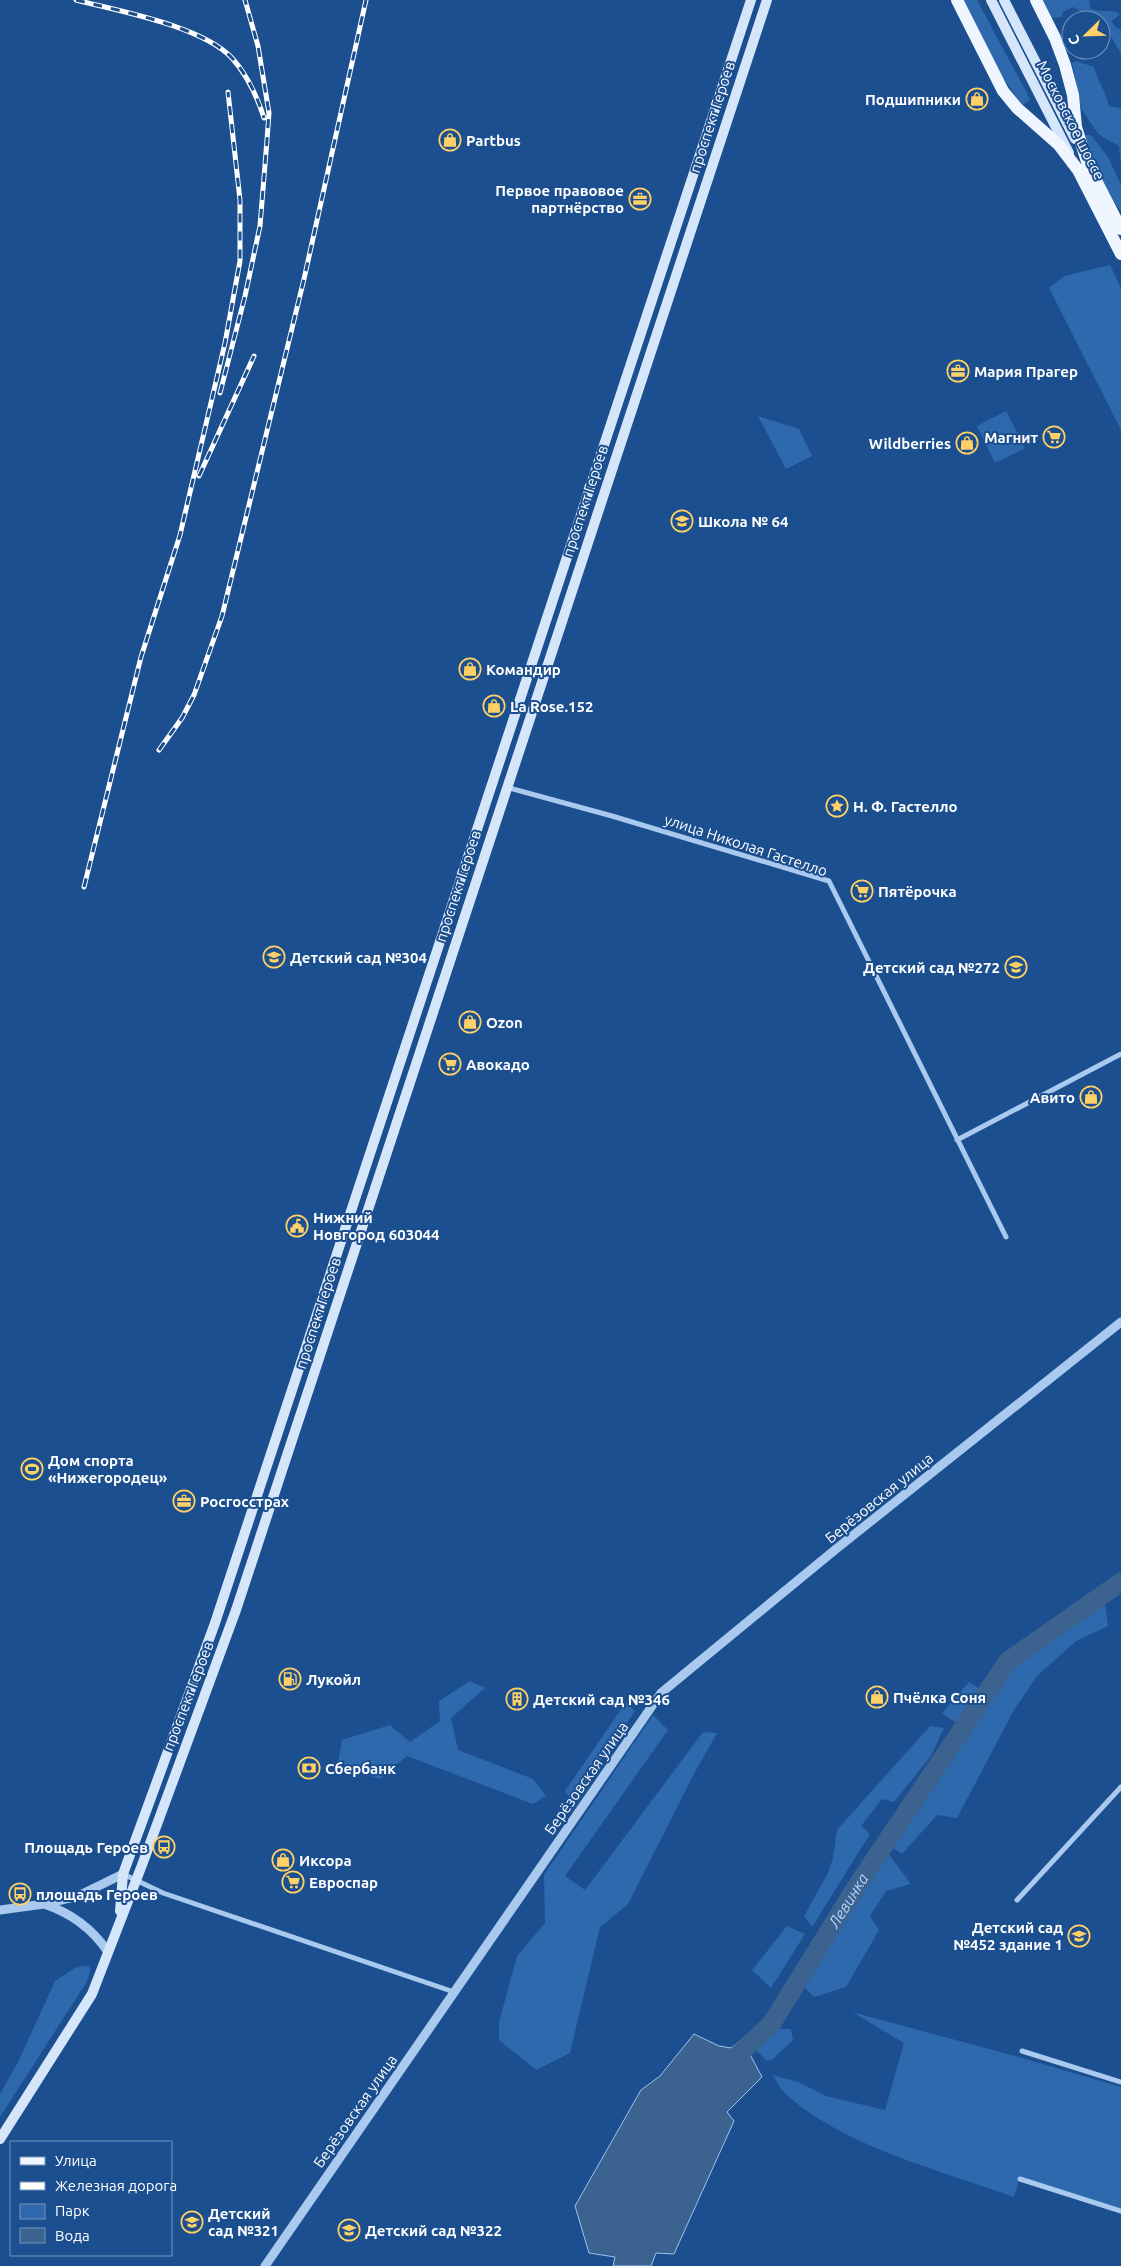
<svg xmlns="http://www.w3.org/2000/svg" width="1121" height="2266" viewBox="0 0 1121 2266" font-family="Ubuntu,sans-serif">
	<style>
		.green { fill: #2e69ad }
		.water { fill: #3c6290; stroke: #9cc4f0 }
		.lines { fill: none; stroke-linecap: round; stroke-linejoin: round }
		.river { stroke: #3c6290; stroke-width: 19 }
		.minor { stroke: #a9c9ee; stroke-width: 5 }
		.tertiary { stroke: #a9c9ee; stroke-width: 9 }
		.secondary { stroke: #d6e6fa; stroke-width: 10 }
		.primary { stroke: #f0f6ff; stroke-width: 12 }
		.rail-casing { stroke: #fff; stroke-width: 5 }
		.rail { stroke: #1b4f8f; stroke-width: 3; stroke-dasharray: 9; stroke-linecap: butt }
		.labels { text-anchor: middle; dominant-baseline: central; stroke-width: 4; stroke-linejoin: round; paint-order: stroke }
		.poi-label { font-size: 15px; font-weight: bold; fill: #fff; stroke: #1b4f8f; text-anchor: start }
		.street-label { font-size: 15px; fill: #fff; stroke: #1b4f8f }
		.water-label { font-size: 16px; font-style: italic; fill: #b5d3f5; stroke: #1b4f8f }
	</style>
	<rect width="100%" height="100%" fill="#1b4f8f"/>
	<path class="green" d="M 962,0 L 977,0 L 1030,99 L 1028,102 L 1022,105 L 1001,75 Z
		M 1040,0 L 1089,0 L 1090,8 C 1099,14 1110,8 1120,14 L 1112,21 L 1114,26 L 1121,30 L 1121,54 L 1107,29 L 1101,25 L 1101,20 L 1078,20 L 1081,18 L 1082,12 L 1073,7 L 1063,12 L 1062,17 L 1051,18 Z
		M 1071,27 L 1071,50 L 1073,50 L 1067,51 L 1064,47 L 1062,35 Z
		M 1076,61 L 1094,67 C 1098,82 1106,92 1109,106 L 1121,108 L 1121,166 L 1119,146 L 1098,134 L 1081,108 L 1072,63 Z
		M 1085,135 L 1091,135 L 1108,157 L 1121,185 L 1121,211 C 1103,191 1088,162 1085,135 Z
		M 1110,265 L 1121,288 L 1121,430 L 1049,288 L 1064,276 Z
		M 1006,411 L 1025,448 L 995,463 L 977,426 Z
		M 758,416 L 799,429 L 812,456 L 786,469 Z
		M 1105,1603 L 1108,1626 L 1076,1641 L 1037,1676 L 1014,1710 L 957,1818 L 937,1815 L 902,1854 L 891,1847 L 1011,1664 L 1097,1606 Z
		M 470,1681 L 485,1688 L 451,1718 L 458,1750 L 533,1779 L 546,1796 L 533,1804 L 407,1756 L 380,1779 L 338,1763 L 342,1740 L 390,1725 L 410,1742 L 440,1721 L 439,1701 Z
		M 969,1682 L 982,1690 L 956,1723 L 942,1713 Z
		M 626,1702 L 635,1711 L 572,1801 L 565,1791 Z
		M 653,1715 L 668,1730 L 565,1876 L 585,1890 L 703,1732 L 717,1733 L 695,1772 L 628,1904 L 600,1927 L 570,2053 L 536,2070 L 499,2040 L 499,2022 L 517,1956 L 545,1923 L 544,1875 Z
		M 930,1726 L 944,1728 L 931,1756 L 894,1802 L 882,1799 L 861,1826 L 870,1834 L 812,1927 L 804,1916 L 828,1873 L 833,1858 L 837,1830 Z
		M 887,1852 L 911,1884 L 886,1891 L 870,1916 L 879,1930 L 846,1987 L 814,1997 L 805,1988 L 870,1876 Z
		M 787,1926 L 805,1934 L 771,1988 L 752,1970 Z
		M 84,1966 L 90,1967 L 90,1972 L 86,1983 L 0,2117 L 0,2094 L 18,2062 L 55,1981 L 75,1968 Z
		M 852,2012 L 1019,2057 L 1121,2087 L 1121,2212 L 1019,2180 L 1014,2197 C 944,2172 840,2145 786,2094 C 780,2089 777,2081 773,2075 L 798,2082 L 826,2096 L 885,2110 L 904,2043 Z
		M 780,2029 L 791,2029 L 793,2040 L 773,2059 L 767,2061 L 755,2049 Z"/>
	<path class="water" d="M 694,2034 L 719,2046 L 731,2048 L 740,2041 L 746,2047 L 762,2077 L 727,2112 L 734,2121 L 674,2254 L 656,2253 L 651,2266 L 613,2266 L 615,2257 L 589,2253 L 575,2206 L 641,2090 L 660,2076 Z"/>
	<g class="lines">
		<path class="river" id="s1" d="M 729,2067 L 737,2056 L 772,2023 L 858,1884 L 1008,1661 L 1121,1582"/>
		<path class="minor" d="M 506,787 L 612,816 L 829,881 L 1006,1237
			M 957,1140 L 1121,1054
			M 123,1874 L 163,1893 L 454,1992
			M 1017,1900 L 1121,1787
			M 1022,2051 L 1121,2082
			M 1020,2179 L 1121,2211"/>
		<path class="tertiary" d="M 44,1904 C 71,1913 92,1928 108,1952
			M 0,1910 L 44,1904 L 78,1896 L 123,1874
			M 265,2266 L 661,1693 L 836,1549 L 1121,1322"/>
		<path class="secondary" d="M 991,0 L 1069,153
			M 1004,0 L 1075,139
			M 120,1911 L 123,1874 L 215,1623 L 751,0
			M 0,2139 L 92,1994 L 142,1865 L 236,1610 L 767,0"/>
		<path class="primary" d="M 957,0 L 1003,91 L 1017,108 L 1059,145 L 1078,170 L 1121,254
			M 1036,0 L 1055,38 L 1065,65 L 1073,95 L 1076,127 L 1088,165 L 1121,229"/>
		<g class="rail-casing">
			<path id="rail" d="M 76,0 C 119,11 202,26 232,58 C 248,76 257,96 264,118
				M 220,393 L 245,296 L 260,226 L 267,140 L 269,113 L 258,46 L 245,0
				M 199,476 L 254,356
				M 159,750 L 182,718 L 194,695 L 222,616 L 304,279 L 366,0
				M 84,887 L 141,657 L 180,535 L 225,343 L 240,261 L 240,200 L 228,92"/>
		</g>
		<use href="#rail" class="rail"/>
	</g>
	<defs>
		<g id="shop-ring" transform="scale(1.125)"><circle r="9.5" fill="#1b4f8f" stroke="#ffd166" stroke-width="1.5"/><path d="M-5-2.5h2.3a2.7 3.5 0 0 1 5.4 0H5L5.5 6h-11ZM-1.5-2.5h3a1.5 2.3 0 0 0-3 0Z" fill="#ffd166"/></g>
		<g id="office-ring" transform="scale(1.125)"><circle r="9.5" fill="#1b4f8f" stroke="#ffd166" stroke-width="1.5"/><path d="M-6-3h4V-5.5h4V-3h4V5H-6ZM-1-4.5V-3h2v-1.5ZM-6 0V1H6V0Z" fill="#ffd166"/></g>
		<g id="supermarket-ring" transform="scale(1.125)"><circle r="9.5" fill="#1b4f8f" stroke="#ffd166" stroke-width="1.5"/><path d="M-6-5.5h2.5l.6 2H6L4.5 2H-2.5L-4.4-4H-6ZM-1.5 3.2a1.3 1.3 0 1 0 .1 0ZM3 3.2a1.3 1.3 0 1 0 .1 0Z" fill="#ffd166"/></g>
		<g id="school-ring" transform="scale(1.125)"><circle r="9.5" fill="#1b4f8f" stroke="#ffd166" stroke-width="1.5"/><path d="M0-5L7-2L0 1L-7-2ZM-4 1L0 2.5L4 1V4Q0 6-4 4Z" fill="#ffd166"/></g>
		<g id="sight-ring" transform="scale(1.125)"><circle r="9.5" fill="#1b4f8f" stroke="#ffd166" stroke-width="1.5"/><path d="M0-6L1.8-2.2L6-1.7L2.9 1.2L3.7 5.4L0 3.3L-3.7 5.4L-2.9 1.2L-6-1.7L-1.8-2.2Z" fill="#ffd166"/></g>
		<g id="civic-ring" transform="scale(1.125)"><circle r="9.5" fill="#1b4f8f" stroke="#ffd166" stroke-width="1.5"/><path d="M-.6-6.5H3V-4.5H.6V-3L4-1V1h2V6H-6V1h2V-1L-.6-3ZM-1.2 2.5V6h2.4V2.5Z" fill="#ffd166"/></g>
		<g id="stadium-ring" transform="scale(1.125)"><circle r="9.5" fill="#1b4f8f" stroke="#ffd166" stroke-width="1.5"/><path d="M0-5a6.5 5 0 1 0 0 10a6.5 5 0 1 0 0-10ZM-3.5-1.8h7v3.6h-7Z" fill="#ffd166"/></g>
		<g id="fuel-ring" transform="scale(1.125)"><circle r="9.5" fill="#1b4f8f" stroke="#ffd166" stroke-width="1.5"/><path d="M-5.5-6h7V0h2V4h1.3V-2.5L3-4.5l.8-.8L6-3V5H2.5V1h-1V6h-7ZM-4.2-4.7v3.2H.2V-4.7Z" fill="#ffd166"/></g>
		<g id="building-ring" transform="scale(1.125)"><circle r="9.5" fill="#1b4f8f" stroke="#ffd166" stroke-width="1.5"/><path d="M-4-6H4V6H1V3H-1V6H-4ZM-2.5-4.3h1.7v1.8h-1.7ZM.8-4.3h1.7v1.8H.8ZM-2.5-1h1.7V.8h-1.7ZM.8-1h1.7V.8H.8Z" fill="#ffd166"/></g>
		<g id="bank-ring" transform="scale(1.125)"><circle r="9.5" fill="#1b4f8f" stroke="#ffd166" stroke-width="1.5"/><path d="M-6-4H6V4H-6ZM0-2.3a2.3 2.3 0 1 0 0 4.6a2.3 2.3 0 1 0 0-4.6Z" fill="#ffd166"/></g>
		<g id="bus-ring" transform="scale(1.125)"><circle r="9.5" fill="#1b4f8f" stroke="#ffd166" stroke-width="1.5"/><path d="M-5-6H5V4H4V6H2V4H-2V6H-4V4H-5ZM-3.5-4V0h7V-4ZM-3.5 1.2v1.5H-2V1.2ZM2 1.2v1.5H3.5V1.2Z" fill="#ffd166"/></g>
	</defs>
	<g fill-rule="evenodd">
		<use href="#shop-ring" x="977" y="99"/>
		<use href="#shop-ring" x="450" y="140"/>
		<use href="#office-ring" x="640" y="199"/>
		<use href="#office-ring" x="958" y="371"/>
		<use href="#supermarket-ring" x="1054" y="437"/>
		<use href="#shop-ring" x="967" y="443"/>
		<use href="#school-ring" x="682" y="521"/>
		<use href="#shop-ring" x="470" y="669"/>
		<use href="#shop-ring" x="494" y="706"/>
		<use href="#sight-ring" x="837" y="806"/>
		<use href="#supermarket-ring" x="862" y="891"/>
		<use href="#school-ring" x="274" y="957"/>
		<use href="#school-ring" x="1016" y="967"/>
		<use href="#shop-ring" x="470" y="1022"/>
		<use href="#supermarket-ring" x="450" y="1064"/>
		<use href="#shop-ring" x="1091" y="1097"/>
		<use href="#civic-ring" x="297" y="1226"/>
		<use href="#stadium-ring" x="32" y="1469"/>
		<use href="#office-ring" x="184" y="1501"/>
		<use href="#fuel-ring" x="290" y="1679"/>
		<use href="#shop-ring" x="877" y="1697"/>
		<use href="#building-ring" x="517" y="1699"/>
		<use href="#bank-ring" x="309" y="1768"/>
		<use href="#bus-ring" x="164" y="1847"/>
		<use href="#shop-ring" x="283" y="1860"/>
		<use href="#supermarket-ring" x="293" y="1882"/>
		<use href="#bus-ring" x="20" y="1894"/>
		<use href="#school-ring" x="1079" y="1936"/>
		<use href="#school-ring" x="192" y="2222"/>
		<use href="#school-ring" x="349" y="2230"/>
	</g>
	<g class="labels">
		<g class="poi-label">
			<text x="961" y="99" text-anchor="end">Подшипники</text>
			<text x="466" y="140">Partbus</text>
			<text x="624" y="190" text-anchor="end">Первое правовое<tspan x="624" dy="17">партнёрство</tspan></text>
			<text x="974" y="371">Мария Прагер</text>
			<text x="1038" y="437" text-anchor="end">Магнит</text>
			<text x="951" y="443" text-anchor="end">Wildberries</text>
			<text x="698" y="521">Школа № 64</text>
			<text x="486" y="669">Командир</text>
			<text x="510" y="706">La Rose.152</text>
			<text x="853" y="806">Н. Ф. Гастелло</text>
			<text x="878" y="891">Пятёрочка</text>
			<text x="290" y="957">Детский сад №304</text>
			<text x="1000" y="967" text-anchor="end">Детский сад №272</text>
			<text x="486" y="1022">Ozon</text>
			<text x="466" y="1064">Авокадо</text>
			<text x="1075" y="1097" text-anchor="end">Авито</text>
			<text x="313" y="1217">Нижний<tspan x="313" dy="17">Новгород 603044</tspan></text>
			<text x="48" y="1460">Дом спорта<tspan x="48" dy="17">«Нижегородец»</tspan></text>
			<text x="200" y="1501">Росгосстрах</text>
			<text x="306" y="1679">Лукойл</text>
			<text x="893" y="1697">Пчёлка Соня</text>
			<text x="533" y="1699">Детский сад №346</text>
			<text x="325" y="1768">Сбербанк</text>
			<text x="148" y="1847" text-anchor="end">Площадь Героев</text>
			<text x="299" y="1860">Иксора</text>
			<text x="309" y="1882">Евроспар</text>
			<text x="36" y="1894">площадь Героев</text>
			<text x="1063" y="1927" text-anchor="end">Детский сад<tspan x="1063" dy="17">№452 здание 1</tspan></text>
			<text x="208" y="2213">Детский<tspan x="208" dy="17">сад №321</tspan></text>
			<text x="365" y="2230">Детский сад №322</text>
		</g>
		<g class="street-label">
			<text transform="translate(712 117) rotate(-72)">проспект Героев</text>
			<text transform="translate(1071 120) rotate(63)">Московское шоссе</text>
			<text transform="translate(585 501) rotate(-72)">проспект Героев</text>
			<text transform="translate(746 845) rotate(18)">улица Николая Гастелло</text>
			<text transform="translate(458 886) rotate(-72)">проспект Героев</text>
			<text transform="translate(318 1313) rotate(-72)">проспект Героев</text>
			<text transform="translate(879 1498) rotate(-39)">Берёзовская улица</text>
			<text transform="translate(188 1696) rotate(-69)">проспект Героев</text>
			<text transform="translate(586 1778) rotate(-55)">Берёзовская улица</text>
			<text transform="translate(355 2111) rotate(-55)">Берёзовская улица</text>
		</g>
		<g class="water-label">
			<text stroke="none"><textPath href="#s1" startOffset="206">Левинка</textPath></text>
		</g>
	</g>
	<rect x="10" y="2141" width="162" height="115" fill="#1b4f8f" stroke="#7695bc"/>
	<rect x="20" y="2157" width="25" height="8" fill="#f0f6ff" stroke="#7695bc"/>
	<text x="55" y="2166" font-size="15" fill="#ffffff">Улица</text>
	<rect x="20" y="2182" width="25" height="8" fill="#ffffff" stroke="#7695bc"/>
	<text x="55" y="2191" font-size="15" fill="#ffffff">Железная дорога</text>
	<rect x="20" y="2204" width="25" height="15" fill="#2e69ad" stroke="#7695bc"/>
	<text x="55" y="2216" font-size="15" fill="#ffffff">Парк</text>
	<rect x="20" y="2228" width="25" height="15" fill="#3c6290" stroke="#7695bc"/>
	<text x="55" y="2241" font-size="15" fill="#ffffff">Вода</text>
	<g transform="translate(1086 35) rotate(247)"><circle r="24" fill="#1b4f8f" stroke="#7695bc"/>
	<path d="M0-4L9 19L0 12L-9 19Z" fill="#ffd166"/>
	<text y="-8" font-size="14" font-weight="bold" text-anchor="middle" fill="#ffffff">С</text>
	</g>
</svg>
